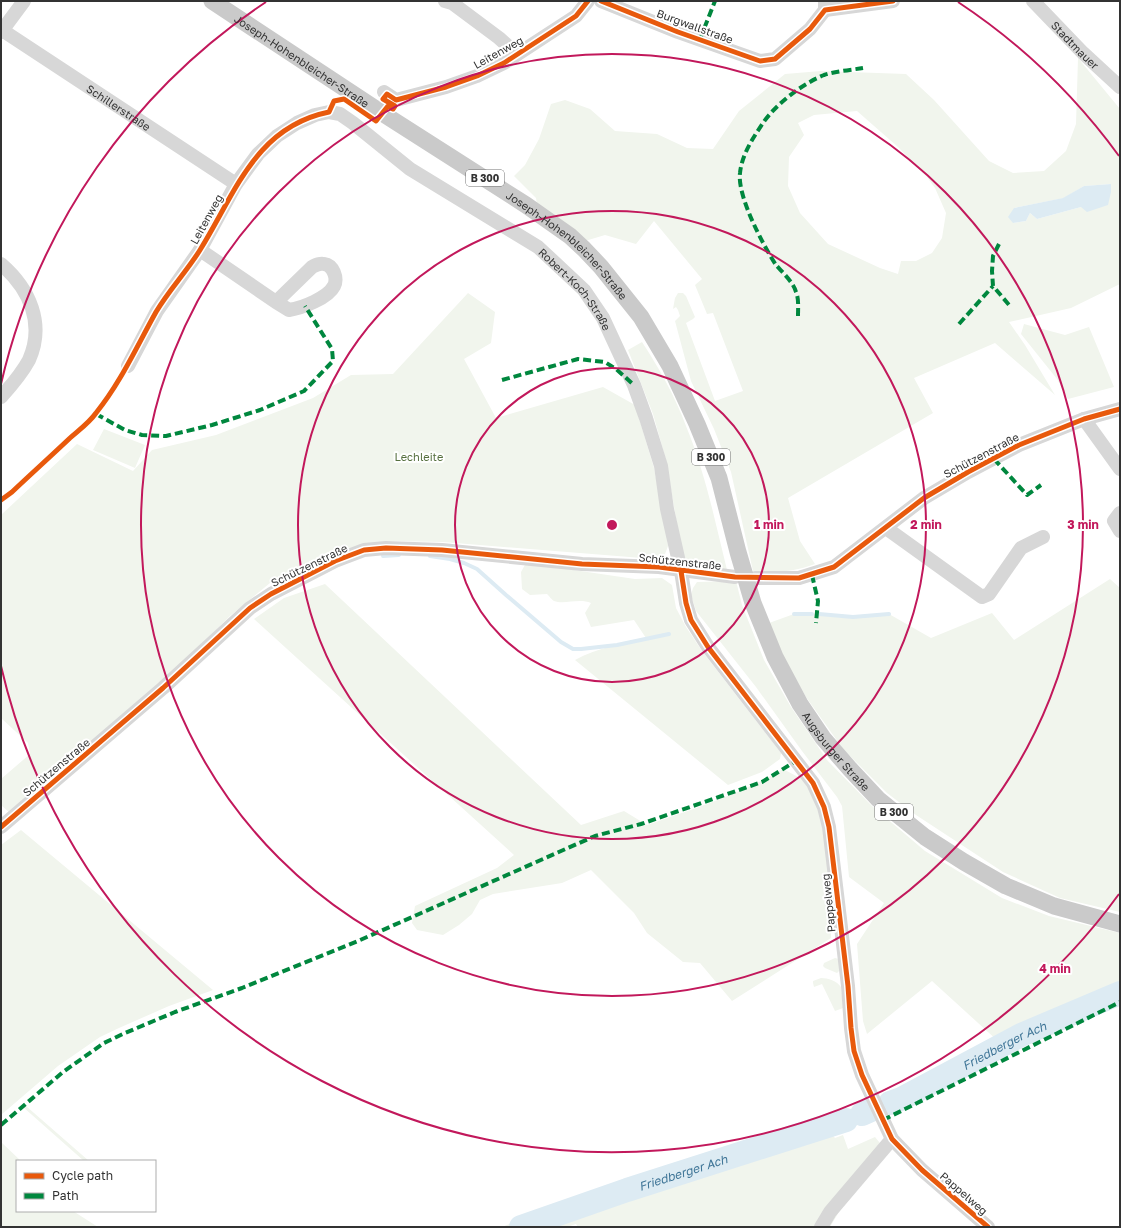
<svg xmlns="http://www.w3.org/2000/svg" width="1121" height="1228" viewBox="0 0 1121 1228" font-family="'Golos Text',sans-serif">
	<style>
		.green { fill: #f1f5ed; fill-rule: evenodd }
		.water { fill: #ddebf3 }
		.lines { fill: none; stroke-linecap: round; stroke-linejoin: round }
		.stream { stroke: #ddebf3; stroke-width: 4 }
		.river { stroke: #ddebf3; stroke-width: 24 }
		.minor { stroke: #d7d7d7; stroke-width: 14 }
		.major { stroke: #cacaca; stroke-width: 17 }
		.quiet { stroke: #00873e; stroke-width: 4; stroke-dasharray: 8 4; stroke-linecap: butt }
		.cycleway-casing { stroke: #fff; stroke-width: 8 }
		.cycleway { stroke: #e8590c; stroke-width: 5 }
		.ring { fill: none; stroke: #c2185b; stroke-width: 2 }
		.labels { text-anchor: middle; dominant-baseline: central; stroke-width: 4; stroke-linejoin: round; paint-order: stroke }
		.shield { fill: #fff; stroke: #707070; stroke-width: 1 }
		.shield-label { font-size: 10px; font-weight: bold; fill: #333 }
		.street-label { font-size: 11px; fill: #333; stroke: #fff }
		.park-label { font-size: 11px; fill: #56703f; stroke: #fff }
		.water-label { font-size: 12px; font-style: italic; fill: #3f7597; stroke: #fff }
		.centre { fill: #c2185b; stroke: #fff; stroke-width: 2 }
		.ring-label { font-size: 12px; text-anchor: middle; font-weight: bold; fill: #c2185b; stroke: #fff; stroke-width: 4; stroke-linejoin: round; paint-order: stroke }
	</style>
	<rect width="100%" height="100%" fill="#fff"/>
	<path class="green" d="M 1078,58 L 1120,109 L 1120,284 L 1071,308 L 1009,322 L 1025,345 L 1055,395 L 995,343 L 914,378 L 933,413 L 788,498 L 800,541 L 815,564 C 791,573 778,572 753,571 L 731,472 L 714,429 L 691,381 L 675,321 L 680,316 L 678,310 L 676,307 L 673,309 L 675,298 L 678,293 L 683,293 L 686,296 L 695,317 L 693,319 L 686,323 L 715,401 L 743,391 L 713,313 L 707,314 L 695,285 L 702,279 L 654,221 L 636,244 L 605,235 L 585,241 L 537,204 L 536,198 L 514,176 L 525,165 L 539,139 L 551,104 L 565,100 L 590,109 L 615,131 L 657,134 L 687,148 L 713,149 L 739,111 L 785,74 L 821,71 L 906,74 L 934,100 L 989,161 L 1013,173 L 1044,171 L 1066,151 L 1076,124 ZM 857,111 L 898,147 L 927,177 L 935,188 L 946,213 L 942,238 L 932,253 L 916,261 L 901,261 L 898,274 L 880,268 L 828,244 L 800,213 L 788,186 L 789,157 L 804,135 L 798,123 L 814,115 ZM 1111,184 L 1081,207 L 1037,219 L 1030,213 L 1026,221 L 1013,223 L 1014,208 L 1064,198 L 1084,186 Z
		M 468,293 L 495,312 L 491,343 L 464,359 L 496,418 L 603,387 L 635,405 L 654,468 L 667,536 L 668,546 L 665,554 L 659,558 L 642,558 L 443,542 L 387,541 L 364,545 L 331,554 L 306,568 L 276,578 L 230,616 L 160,684 L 11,814 L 1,805 L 1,779 L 30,754 L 28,743 L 1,718 L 1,515 L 77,444 L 133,471 L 152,450 L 216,435 L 313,398 L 351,375 L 393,374 Z
		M 1024,324 L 1065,335 L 1089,327 L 1114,387 L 1068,399 L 1057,379 L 1021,334 Z
		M 642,342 C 659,368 675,396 686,426 C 705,472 715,521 727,570 L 688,564 L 683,559 L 666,460 L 653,414 L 628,350 Z
		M 104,429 L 145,445 L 135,468 L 93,450 Z
		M 526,563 L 635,579 L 662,578 L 672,585 L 676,608 L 686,627 L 702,651 L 781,753 L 780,759 L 762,772 L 728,785 L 575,660 C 597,648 622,644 646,638 L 634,620 L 591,627 L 585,613 L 591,603 C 579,598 564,605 554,601 C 552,600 549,596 547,594 L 530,595 L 522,589 L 521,572 Z
		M 1110,579 L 1120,588 L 1120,912 L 1060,898 L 1003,872 L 916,815 L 887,793 L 843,749 L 806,697 L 781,653 L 769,623 L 794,614 L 806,613 L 853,617 L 889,614 L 931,638 L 992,613 L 1014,640 Z
		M 736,581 L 742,605 L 764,660 L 791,707 L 827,760 L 872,806 L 925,851 L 1002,898 L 1049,916 L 1120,933 L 1120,998 L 1011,1053 L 932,981 L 867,1034 L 863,1021 L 857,944 L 884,903 L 849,877 L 842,806 L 837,797 L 802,751 L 756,687 L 696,611 L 691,595 L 693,588 L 697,582 Z
		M 325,584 L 581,825 L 624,811 L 647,825 C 693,809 741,794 783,769 L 802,779 L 812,794 L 818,808 L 823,830 L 831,880 L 831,938 L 732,1001 L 700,963 L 683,962 L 647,933 L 634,913 L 591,870 L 562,883 L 493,894 L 480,900 L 472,914 L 459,925 L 443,935 L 417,930 L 412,923 L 415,906 L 497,868 L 514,855 L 254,619 L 284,598 Z
		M 21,830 L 213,990 L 169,1006 L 119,1028 L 100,1037 L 58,1066 L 1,1115 L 1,845 Z
		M 835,958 L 839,959 L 840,970 L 837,973 L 825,968 L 823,966 L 824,963 Z
		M 821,978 C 828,978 837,981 841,987 L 843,1008 L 835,1011 L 822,984 L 814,987 L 813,983 L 813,981 Z
		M 26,1106 L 89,1161 L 84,1161 L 23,1107 Z
		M 824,1125 L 835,1138 L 843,1135 L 848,1149 L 875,1137 L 884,1148 L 843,1205 L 830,1227 L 578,1227 L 576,1224 L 567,1227 L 502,1227 L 534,1214 L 622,1188 L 731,1151 L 751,1148 Z
		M 1,1142 L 21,1161 L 17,1161 L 17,1211 L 73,1211 L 98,1227 L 1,1227 Z"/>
	<path class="water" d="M 1111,184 L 1111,192 L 1108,205 L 1087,212 L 1081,207 L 1037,219 L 1030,213 L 1026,221 L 1013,223 L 1008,217 L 1014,208 L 1063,198 L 1084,186 Z"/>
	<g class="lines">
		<path class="stream" d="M 383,556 L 399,555
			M 430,556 L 450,559 L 464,563 L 477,569 L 506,595 L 561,642 L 573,649 L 581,649 L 617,645 L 669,634
			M 794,614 L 812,614
			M 819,614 L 853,617 L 889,614"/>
		<g class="river">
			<path id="s1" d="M 890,1103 L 901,1099 L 1021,1035 L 1120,993"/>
			<path d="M 862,1114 L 871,1110"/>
			<path id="s2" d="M 521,1227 L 627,1190 L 846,1120"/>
		</g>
		<g class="minor">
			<path d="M 445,1 L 452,3 L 499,38 L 517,54"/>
			<path d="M 601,1 L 678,32 L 760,61 L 775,59 L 810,29 L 825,10 L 825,1"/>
			<path id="s3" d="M 1033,1 L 1083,53 L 1120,87"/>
			<path d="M 825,10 L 893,1"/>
			<path id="s4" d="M 2,30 L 236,184"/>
			<path d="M 1,32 L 24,1"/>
			<path d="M 384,92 L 396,100 L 446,87 L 477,76 L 504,63 L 576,16 L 588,1"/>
			<path d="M 200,250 L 276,302 L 289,310 C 302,308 328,298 334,286 C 338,278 333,265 324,264 C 319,263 316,265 312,267 L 276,302"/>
			<path d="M 1,264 C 30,289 45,324 29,360 C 22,373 11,386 1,397"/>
			<path id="s5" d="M 128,366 L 157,311 L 200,250 L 236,184 L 258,154 L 277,136 L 297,123 L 315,115 L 329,112 L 340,114 L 353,123 L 410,169 L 538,247 L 584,290 L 603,318 L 634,385 L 646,418 L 661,466 L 667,509 L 681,571 L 686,603 L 691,620 L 708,647 L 813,783 L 824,807 L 829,827 L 848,986 L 851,1028 L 854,1051 L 862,1075 L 892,1139 L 922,1170 L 988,1227"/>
			<path d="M 1084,419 L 1120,469"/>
			<path d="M 1120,513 L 1114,521 L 1120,531"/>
			<path d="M 886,528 L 982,597 L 989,594 L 1021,548 L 1043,537"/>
			<path d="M 755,578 L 799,578 L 834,567 L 924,498 L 968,472 L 1019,445 L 1084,419 L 1120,409"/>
			<path d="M 1,827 L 163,688 L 250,608 L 271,594 L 335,561 L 364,550 L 386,548 L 442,550 L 582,564 L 659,567 L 735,577"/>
			<path d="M 821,1227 L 830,1212 L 892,1139"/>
		</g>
		<path class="major" id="s6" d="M 212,1 L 382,113 L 526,205 L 570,236 L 584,249 L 601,267 L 641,317 L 670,366 L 697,424 L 719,478 L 738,552 L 753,603 L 775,657 L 800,704 L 823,738 L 850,769 L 878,799 L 925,837 L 964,862 L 1006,886 L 1054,906 L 1120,924"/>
		<path class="quiet" d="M 700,39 L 715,1
			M 999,244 L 993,256 L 992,271 L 993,286 L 1010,306
			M 798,316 C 798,308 799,299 796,292 C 794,283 782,272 776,265 C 763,245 737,196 740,173 C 742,154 753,138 763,123 C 776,104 802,84 824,75 C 836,71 851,70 863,68
			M 959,324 L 993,286
			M 502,380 L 578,359 L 605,362 L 616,369 L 634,385
			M 96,414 L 125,430 L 142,435 L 166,436 L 212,425 L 260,410 L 304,391 L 333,361 L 332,349 L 305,306
			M 994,459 L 1027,495 L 1041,485
			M 812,575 L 818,601 L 816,623
			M 883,1120 L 1120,1002
			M 1,1125 L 63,1072 L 104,1043 L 125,1033 L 175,1012 L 242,988 L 358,941 L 595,836 L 641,824 L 762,782 L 796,761"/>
		<g class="cycleway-casing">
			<path id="cycleway" d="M 601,1 L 678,32 L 760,61 L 775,59 L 810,29 L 825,10 L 893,1
				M 1,500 L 12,492 C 31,474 51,456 70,438 C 79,430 89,423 96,413 C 121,382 137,346 156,312 C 169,290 187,271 200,250 C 235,194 255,127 329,112 L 334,101 L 344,99 L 376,121 L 388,106 L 393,109 L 395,106 L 383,99 L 387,94 L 396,100 L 446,87 L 477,76 L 504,63 L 576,16 L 588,1
				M 681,571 L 686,603 L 691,620 L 708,647 L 813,783 L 824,807 L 829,827 L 848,986 L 851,1028 L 854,1051 L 862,1075 L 892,1139 L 922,1170 L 988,1227
				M 1,827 L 163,688 L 250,608 L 271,594 L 335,561 L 364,550 L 386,548 L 442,550 L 582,564 L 659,567 L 735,577 L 799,578 L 834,567 L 924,498 L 968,472 L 1019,445 L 1084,419 L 1120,409"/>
		</g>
		<use href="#cycleway" class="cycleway"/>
	</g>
	<g class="ring">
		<circle cx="612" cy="525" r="157"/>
		<circle cx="612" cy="525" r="314"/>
		<circle cx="612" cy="525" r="471"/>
		<path d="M1119 894A627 627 0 0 1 1 666M1 384A627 627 0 0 1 266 2M958 2A627 627 0 0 1 1119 156"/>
	</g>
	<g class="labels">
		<g class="shield">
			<rect x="466" y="170" width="38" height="16" rx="3"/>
			<rect x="692" y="449" width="38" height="16" rx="3"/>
			<rect x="875" y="804" width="38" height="16" rx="3"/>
		</g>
		<g class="shield-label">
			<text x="485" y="178">B 300</text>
			<text x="711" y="457">B 300</text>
			<text x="894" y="812">B 300</text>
		</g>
		<g class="street-label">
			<text transform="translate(695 26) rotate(20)">Burgwallstraße</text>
			<text stroke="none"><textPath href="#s3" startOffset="61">Stadtmauer</textPath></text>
			<text transform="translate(498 52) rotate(-29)">Leitenweg</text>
			<text stroke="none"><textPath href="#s6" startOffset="108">Joseph-Hohenbleicher-Straße</textPath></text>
			<text stroke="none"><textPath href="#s4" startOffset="140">Schillerstraße</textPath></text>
			<text transform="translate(206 219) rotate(-61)">Leitenweg</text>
			<text stroke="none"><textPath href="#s6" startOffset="432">Joseph-Hohenbleicher-Straße</textPath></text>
			<text stroke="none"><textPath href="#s5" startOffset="640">Robert-Koch-Straße</textPath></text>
			<text transform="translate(981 455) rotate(-28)">Schützenstraße</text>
			<text transform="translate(680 561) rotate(6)">Schützenstraße</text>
			<text transform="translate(309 565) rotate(-26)">Schützenstraße</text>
			<text stroke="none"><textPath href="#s6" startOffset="1016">Augsburger Straße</textPath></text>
			<text transform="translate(56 767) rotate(-40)">Schützenstraße</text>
			<text transform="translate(828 903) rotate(-96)">Pappelweg</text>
			<text transform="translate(964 1193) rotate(41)">Pappelweg</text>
		</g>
		<g class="park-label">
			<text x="419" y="456">Lechleite</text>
		</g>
		<g class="water-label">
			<text stroke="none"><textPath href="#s1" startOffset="128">Friedberger Ach</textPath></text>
			<text stroke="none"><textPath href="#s2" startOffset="171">Friedberger Ach</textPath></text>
		</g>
	</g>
	<circle cx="612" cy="525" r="6" class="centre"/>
	<g class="ring-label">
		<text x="769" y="529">1 min</text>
		<text x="926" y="529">2 min</text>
		<text x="1083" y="529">3 min</text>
		<text x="1055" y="973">4 min</text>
	</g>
	<rect width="1121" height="1228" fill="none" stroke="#333333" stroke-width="4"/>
	<rect x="16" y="1160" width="140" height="52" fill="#ffffff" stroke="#adadad"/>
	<rect x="24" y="1173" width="20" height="6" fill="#e8590c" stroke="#adadad"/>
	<text x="52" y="1180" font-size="12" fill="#333333">Cycle path</text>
	<rect x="24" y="1193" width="20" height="6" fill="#00873e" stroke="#adadad"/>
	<text x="52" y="1200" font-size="12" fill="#333333">Path</text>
</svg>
